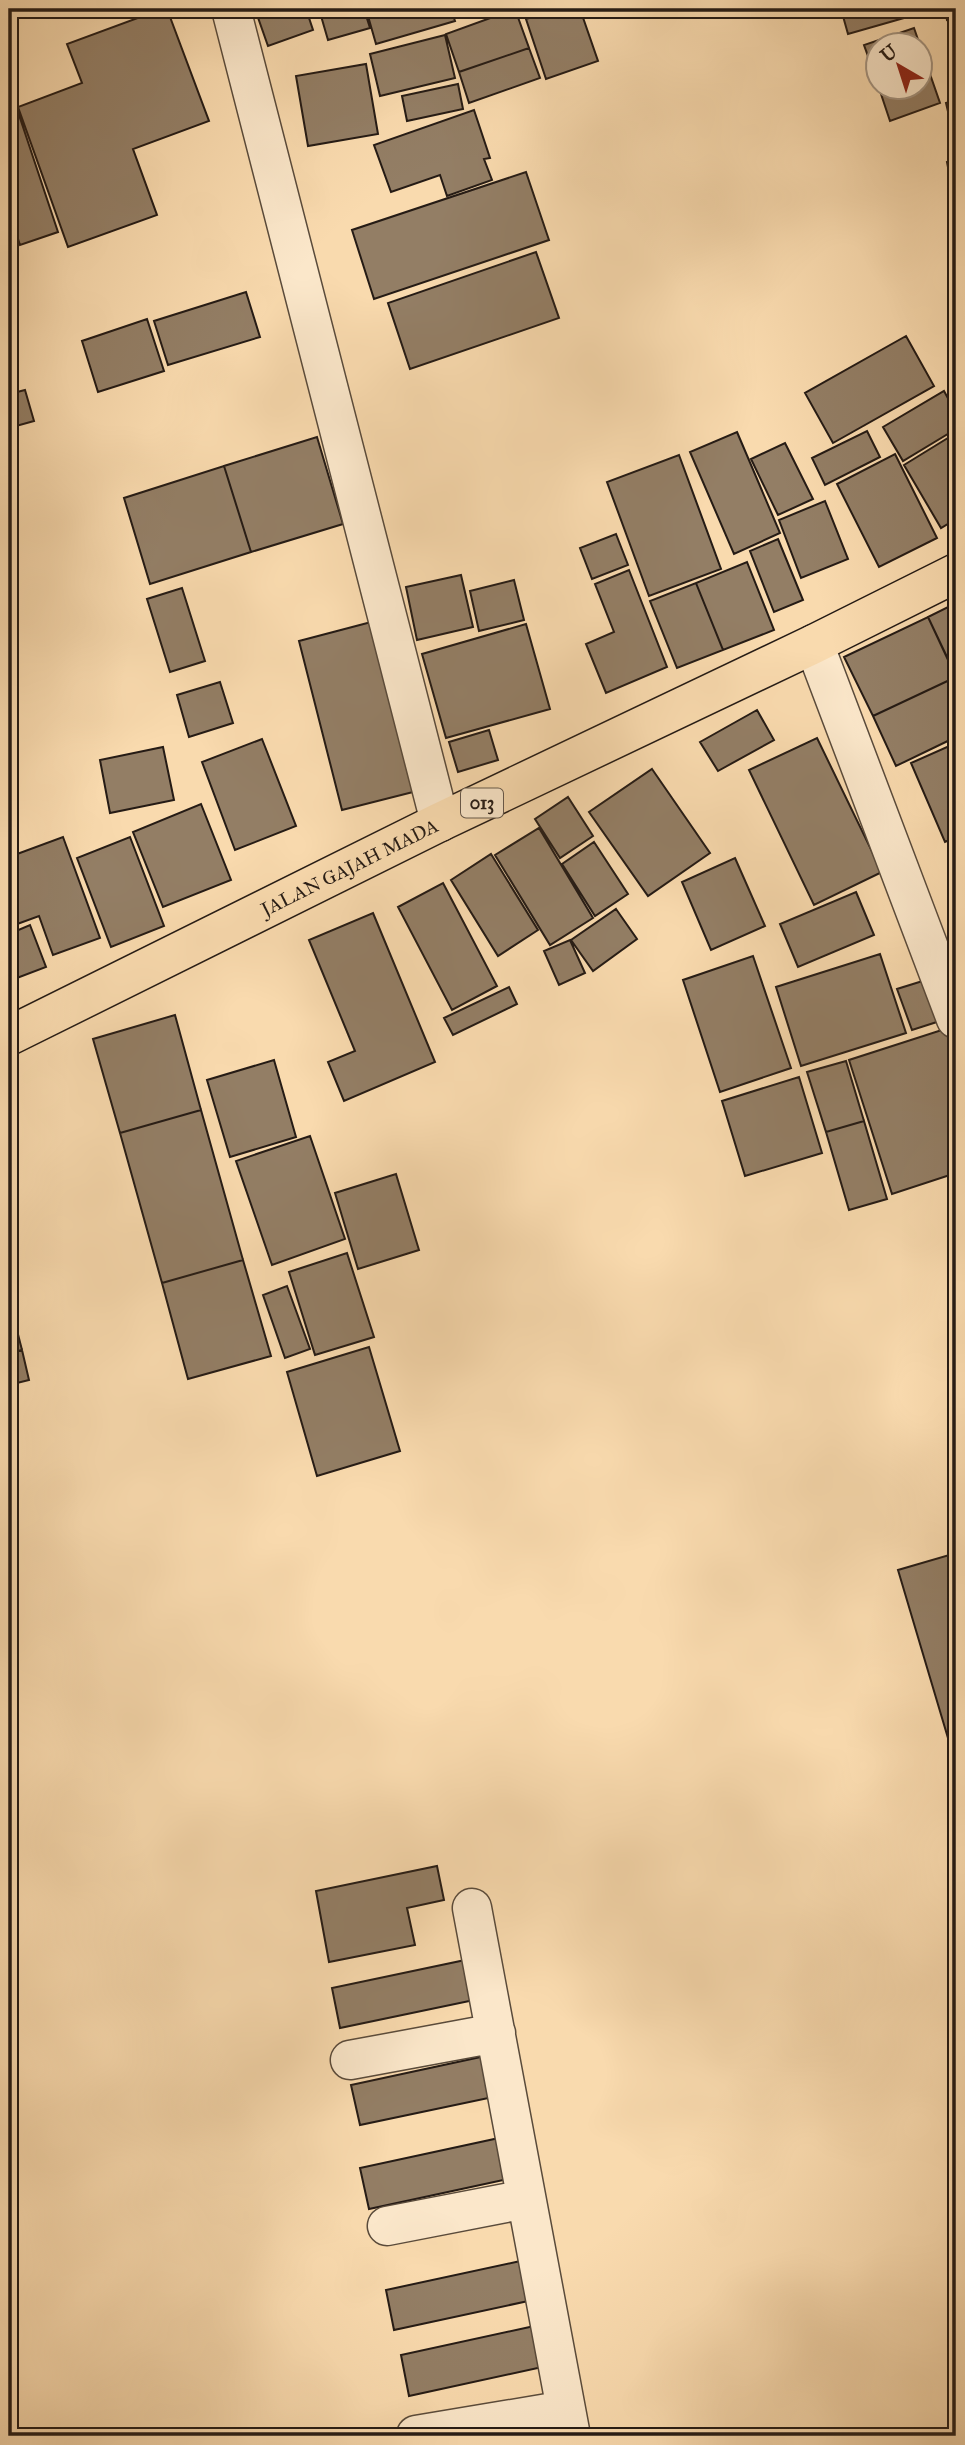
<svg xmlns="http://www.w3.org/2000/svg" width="965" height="2445" viewBox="0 0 965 2445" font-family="'IM FELL Great Primer',serif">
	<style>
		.building { fill: #937e65; stroke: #251b15; stroke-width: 2 }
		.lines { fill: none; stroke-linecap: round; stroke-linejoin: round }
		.minor-casing { stroke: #5a4b3b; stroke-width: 41 }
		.major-casing { stroke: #251b15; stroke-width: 41 }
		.minor { stroke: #fbe7ca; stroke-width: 38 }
		.major { stroke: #f9daae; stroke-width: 38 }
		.labels { text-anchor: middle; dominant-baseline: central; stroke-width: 5; stroke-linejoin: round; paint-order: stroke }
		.shield { fill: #fbe7ca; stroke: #65584b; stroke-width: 2 }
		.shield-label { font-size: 18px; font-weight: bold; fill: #251b15 }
		.street-label { font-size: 19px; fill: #251b15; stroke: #fbe7ca }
	</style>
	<rect width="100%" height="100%" fill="#f9daae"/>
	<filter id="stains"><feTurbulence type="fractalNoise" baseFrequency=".00286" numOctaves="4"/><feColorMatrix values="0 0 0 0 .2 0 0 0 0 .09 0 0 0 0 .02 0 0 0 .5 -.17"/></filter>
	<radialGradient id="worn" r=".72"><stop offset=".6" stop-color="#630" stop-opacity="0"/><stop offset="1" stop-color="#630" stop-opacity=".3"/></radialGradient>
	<path class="building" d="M 162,9 L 167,9 L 209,121 L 133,149 L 157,215 L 68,247 L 18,107 L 82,83 L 67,44 Z
		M 255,9 L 306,9 L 313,30 L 268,46 Z
		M 319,9 L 364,9 L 370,28 L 328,40 Z
		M 366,9 L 451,9 L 455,21 L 376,44 Z
		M 515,9 L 529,48 L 459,72 L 446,34 Z
		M 555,9 L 580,9 L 598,61 L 546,79 L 526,19 Z
		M 841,9 L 917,9 L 918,14 L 848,34 Z
		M 945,9 L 956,9 L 956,18 L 947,20 Z
		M 914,28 L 940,103 L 890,121 L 879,88 L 920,88 L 920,46 L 878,46 L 878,84 L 864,45 Z
		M 445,35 L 455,78 L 380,96 L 370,54 Z
		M 529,48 L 540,78 L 469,103 L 459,72 Z
		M 366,64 L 378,134 L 308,146 L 296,76 Z
		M 458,84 L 463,109 L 407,121 L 402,96 Z
		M 14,100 L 58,232 L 20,245 L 9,212 L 9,102 Z
		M 956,100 L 956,146 L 946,103 Z
		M 474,110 L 490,158 L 484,159 L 492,180 L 447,196 L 440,175 L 391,192 L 374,145 Z
		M 956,160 L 956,209 L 947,162 Z
		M 526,172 L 549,240 L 374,299 L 352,230 Z
		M 536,252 L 559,318 L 410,369 L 388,303 Z
		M 246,292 L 260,337 L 168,365 L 154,321 Z
		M 147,319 L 164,371 L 98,392 L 82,341 Z
		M 906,336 L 934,386 L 833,443 L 805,393 Z
		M 25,390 L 34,421 L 9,428 L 9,394 Z
		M 944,391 L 956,413 L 956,429 L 903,461 L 883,427 Z
		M 867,431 L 880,457 L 825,485 L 812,458 Z
		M 737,432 L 780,533 L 734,554 L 690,452 Z
		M 956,433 L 956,519 L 941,528 L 904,465 Z
		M 317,437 L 343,524 L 251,552 L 224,466 Z
		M 785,443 L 813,499 L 778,515 L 751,459 Z
		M 895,454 L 937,538 L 879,567 L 837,484 Z
		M 679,455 L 721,569 L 649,596 L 607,482 Z
		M 224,466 L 251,552 L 150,584 L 124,498 Z
		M 825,501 L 848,559 L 801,578 L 779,520 Z
		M 616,534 L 628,565 L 592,579 L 580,548 Z
		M 778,539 L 803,600 L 774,612 L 750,551 Z
		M 747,562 L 774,630 L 723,650 L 696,583 Z
		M 629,570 L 667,667 L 606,693 L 586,644 L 614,632 L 595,584 Z
		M 461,575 L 473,627 L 417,640 L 406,587 Z
		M 514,580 L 524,620 L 479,631 L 470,591 Z
		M 696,583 L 723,650 L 677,668 L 650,601 Z
		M 182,588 L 205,661 L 170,672 L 147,599 Z
		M 956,603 L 956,676 L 928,617 Z
		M 928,617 L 956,677 L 873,716 L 844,657 Z
		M 375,621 L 417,791 L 342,810 L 299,641 Z
		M 526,624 L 550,709 L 446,738 L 422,654 Z
		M 956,677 L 956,737 L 896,766 L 873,716 Z
		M 220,682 L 233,723 L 189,737 L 177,695 Z
		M 757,710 L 774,740 L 718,771 L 700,742 Z
		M 489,730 L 498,760 L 458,772 L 449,742 Z
		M 817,738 L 882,872 L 814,905 L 749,770 Z
		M 262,739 L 296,826 L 235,850 L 202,762 Z
		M 956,743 L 956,837 L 945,842 L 911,763 Z
		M 163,747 L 174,800 L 110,813 L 100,760 Z
		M 652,769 L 710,853 L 648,896 L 589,812 Z
		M 568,797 L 593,836 L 560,858 L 535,819 Z
		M 201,804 L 231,880 L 163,907 L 133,832 Z
		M 539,828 L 593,918 L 550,945 L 495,855 Z
		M 63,837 L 100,938 L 53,955 L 39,916 L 9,927 L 9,857 Z
		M 130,837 L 164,926 L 111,947 L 77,858 Z
		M 594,842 L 628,894 L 595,916 L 562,864 Z
		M 491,854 L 538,930 L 498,956 L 451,880 Z
		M 735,858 L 765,926 L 711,950 L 682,882 Z
		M 443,883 L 497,986 L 452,1010 L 398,907 Z
		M 856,892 L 874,935 L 798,967 L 780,924 Z
		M 616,909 L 637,939 L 593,971 L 571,940 Z
		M 373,913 L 435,1062 L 344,1101 L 328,1062 L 355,1051 L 309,940 Z
		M 30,925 L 46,967 L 9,981 L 9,934 Z
		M 570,940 L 585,973 L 559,985 L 544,951 Z
		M 880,954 L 906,1033 L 801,1066 L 776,987 Z
		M 753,956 L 791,1068 L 720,1092 L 683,980 Z
		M 929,979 L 943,1020 L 912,1030 L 897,989 Z
		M 509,987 L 517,1004 L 453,1035 L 444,1018 Z
		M 175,1015 L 201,1110 L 120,1133 L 93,1039 Z
		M 948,1028 L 956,1054 L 956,1173 L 892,1194 L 849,1060 Z
		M 274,1060 L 296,1137 L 230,1157 L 207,1080 Z
		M 846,1061 L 864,1121 L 826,1132 L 807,1072 Z
		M 799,1077 L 822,1153 L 745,1176 L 722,1101 Z
		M 201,1110 L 243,1260 L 162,1283 L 120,1133 Z
		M 864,1121 L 887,1199 L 849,1210 L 826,1132 Z
		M 310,1136 L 345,1239 L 272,1265 L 236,1161 Z
		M 396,1174 L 419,1250 L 358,1269 L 335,1193 Z
		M 347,1253 L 374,1337 L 315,1355 L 289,1272 Z
		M 243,1260 L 271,1356 L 188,1379 L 162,1283 Z
		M 287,1286 L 310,1349 L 285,1358 L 263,1295 Z
		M 9,1299 L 22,1350 L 9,1353 Z
		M 369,1347 L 400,1451 L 317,1476 L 287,1372 Z
		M 22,1350 L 29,1380 L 9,1385 L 9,1353 Z
		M 956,1553 L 956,1765 L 898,1570 Z
		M 956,1788 L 956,1823 L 950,1789 Z
		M 437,1866 L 444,1900 L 407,1908 L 415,1945 L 329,1962 L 316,1891 Z
		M 470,1959 L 479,1999 L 340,2028 L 332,1988 Z
		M 490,2055 L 498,2096 L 360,2125 L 351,2085 Z
		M 499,2138 L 508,2179 L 369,2209 L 360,2168 Z
		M 525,2260 L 533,2300 L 394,2330 L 386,2290 Z
		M 539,2325 L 547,2366 L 409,2396 L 401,2355 Z"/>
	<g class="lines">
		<g class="minor-casing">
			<path id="minor" d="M 231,9 L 440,822
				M 814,644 L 956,1019
				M 472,1908 L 571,2436
				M 350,2060 L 496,2033
				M 387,2226 L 526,2199
				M 416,2435 L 566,2410"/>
		</g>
		<g class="major-casing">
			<g id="major">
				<path id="s1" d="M 9,1036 L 440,822 L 814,644 L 956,573"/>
			</g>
		</g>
		<use href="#minor" class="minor"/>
		<use href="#major" class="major"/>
	</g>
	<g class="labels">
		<rect class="shield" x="461" y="788.5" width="42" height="29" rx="5"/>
		<g class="shield-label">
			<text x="482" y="803">013</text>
		</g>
		<g class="street-label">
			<text stroke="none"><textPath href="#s1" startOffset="380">JALAN GAJAH MADA</textPath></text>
		</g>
	</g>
	<rect width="965" height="2445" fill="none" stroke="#f9daae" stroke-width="35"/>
	<rect x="10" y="10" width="944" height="2424" fill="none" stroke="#251b15" stroke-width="3.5"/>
	<rect x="18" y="18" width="930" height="2410" fill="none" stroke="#251b15" stroke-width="2"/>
	<g transform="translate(899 66) rotate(321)"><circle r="33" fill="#fbe7ca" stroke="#a59582" stroke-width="2"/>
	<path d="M0-5L12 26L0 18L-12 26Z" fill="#8f2418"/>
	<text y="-10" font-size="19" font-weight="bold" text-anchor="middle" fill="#251b15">U</text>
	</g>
	<rect width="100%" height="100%" filter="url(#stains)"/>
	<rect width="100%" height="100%" fill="url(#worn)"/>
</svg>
